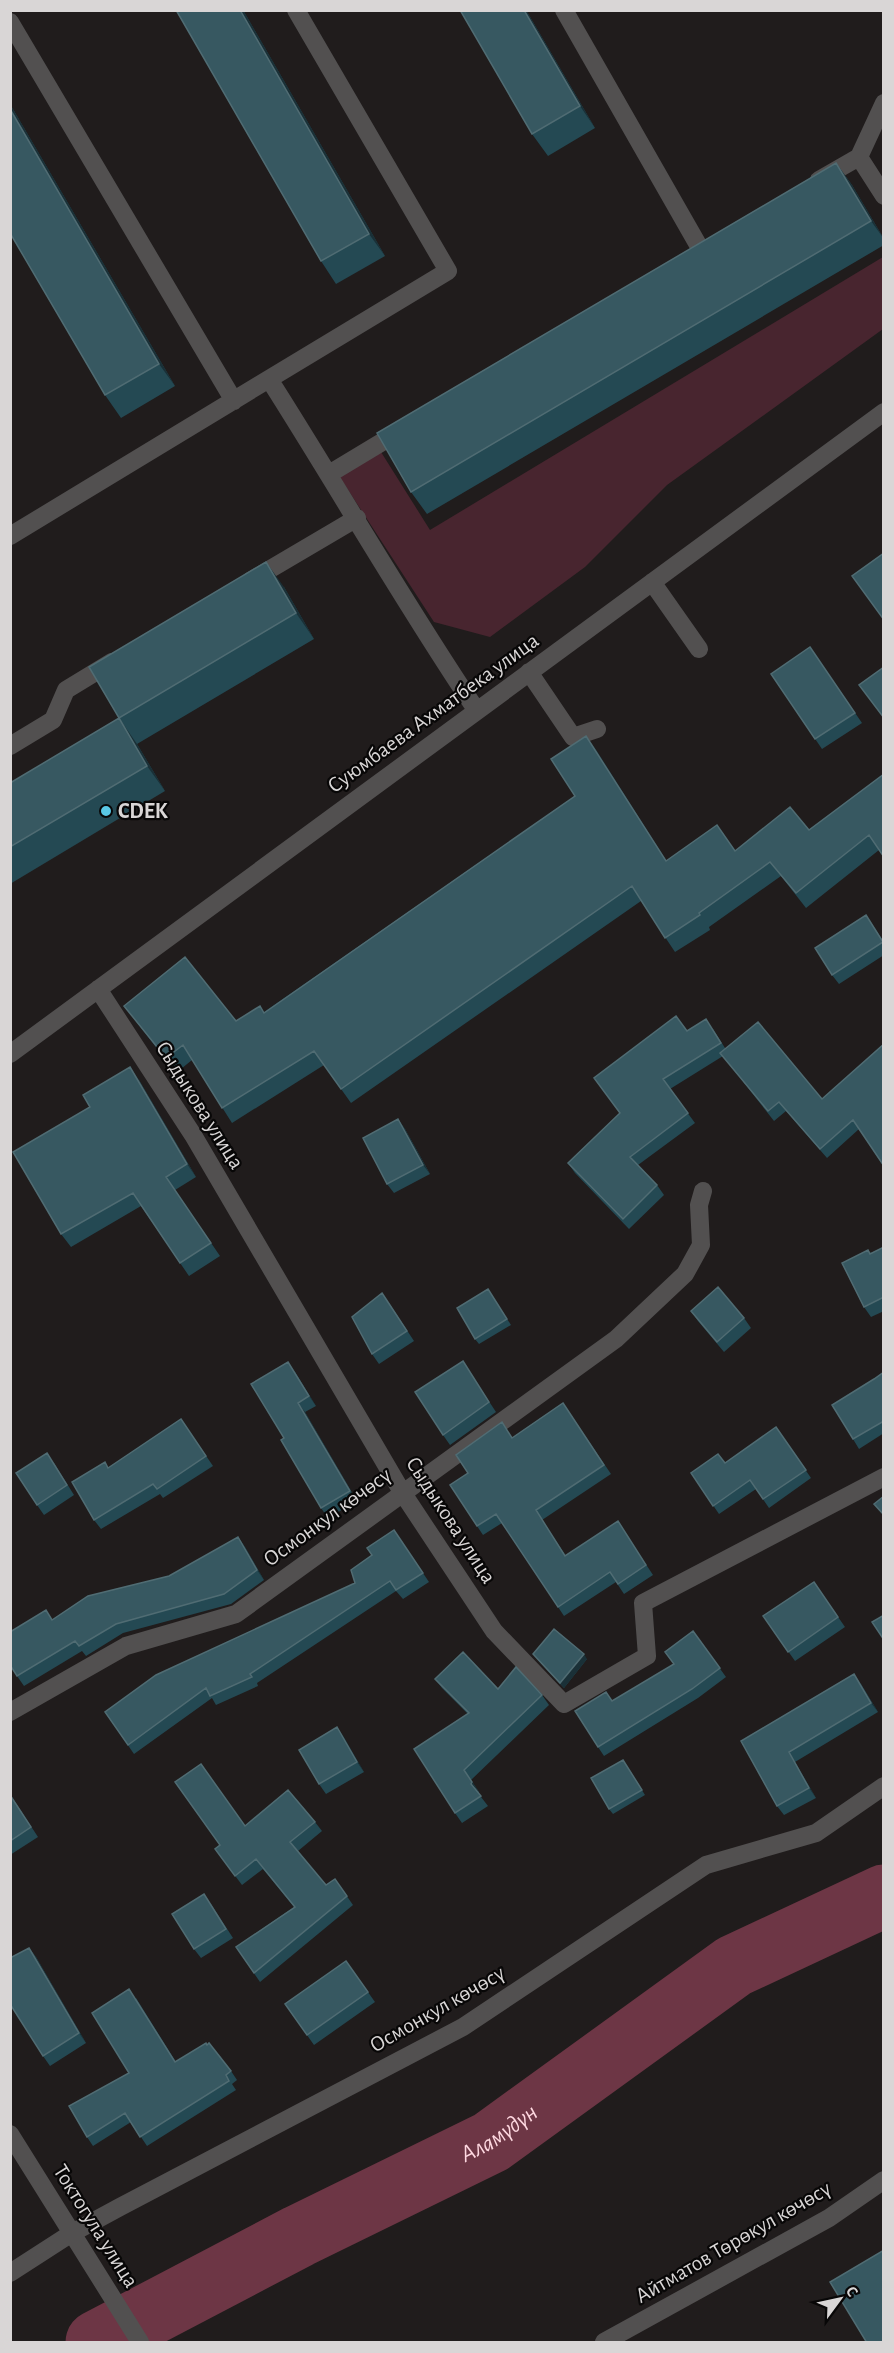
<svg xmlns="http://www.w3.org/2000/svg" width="894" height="2353" viewBox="0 0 894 2353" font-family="'Alegreya Sans',sans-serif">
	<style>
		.green { fill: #48252f }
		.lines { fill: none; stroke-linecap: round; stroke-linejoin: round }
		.river { stroke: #6d3645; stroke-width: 63 }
		.minor { stroke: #525050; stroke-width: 18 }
		.wall { fill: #244953 }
		.shaded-wall { fill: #1a3037 }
		.building { fill: #375861; stroke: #506c73; stroke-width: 1.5 }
		.poi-dot { fill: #59c8e5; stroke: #080707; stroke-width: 2 }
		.labels { text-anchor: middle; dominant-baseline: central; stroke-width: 4.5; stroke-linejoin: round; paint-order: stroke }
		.street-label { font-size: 22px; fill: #d9d6d6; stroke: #080707 }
		.poi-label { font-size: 22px; font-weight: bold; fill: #d9d6d6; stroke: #080707; text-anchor: start }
		.water-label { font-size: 24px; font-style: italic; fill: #fed8e0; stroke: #080707 }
	</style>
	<rect width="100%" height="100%" fill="#201c1c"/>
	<path class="green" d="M 883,257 L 883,329 L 667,485 L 585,567 L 490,637 L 434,622 L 339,476 L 381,452 L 430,530 Z"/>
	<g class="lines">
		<path class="river" id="s1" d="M 97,2342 L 299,2236 L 491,2142 L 734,1966 L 884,1896"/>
		<path class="minor" d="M 564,10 L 701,250
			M 10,22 L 234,401
			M 859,157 L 884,103
			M 819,180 L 859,157 L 884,196
			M 269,379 L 448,271 L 296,10
			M 329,474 L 402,430
			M 10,536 L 269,379 C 339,489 404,603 477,711
			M 250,581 L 357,518
			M 652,582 L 699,649
			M 529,672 L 573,737 L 597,729
			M 10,746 L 53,720 L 66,690 L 112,662
			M 98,989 L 193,1135 L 402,1492 L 494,1631 L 564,1704 L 647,1656 L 643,1603 L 884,1477
			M 10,1054 L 884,412
			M 10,1712 L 126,1646 L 236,1614 L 616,1339 L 685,1274 L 701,1245 L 699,1205 L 703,1191
			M 10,2134 L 140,2342
			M 10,2273 L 72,2233 L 120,2207 L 463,2027 L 706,1865 L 816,1833 L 884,1786
			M 604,2342 L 829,2218 L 884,2180"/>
	</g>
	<path class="wall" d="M 176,10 L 243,10 L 385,256 L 336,284 L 321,261 Z
		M 526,10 L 595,128 L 548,156 L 532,134 Z
		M 10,104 L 175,386 L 121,418 L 105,395 L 10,233 Z
		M 836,163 L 852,185 L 884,239 L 884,245 L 427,514 L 411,492 Z
		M 284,587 L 314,639 L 137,744 L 165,791 L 10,884 L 10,783 L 119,718 Z
		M 810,647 L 862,723 L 822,749 L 771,674 Z
		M 586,736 L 666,861 L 735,851 L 809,830 L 884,774 L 879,850 L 806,908 L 781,876 L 709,927 L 710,930 L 675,952 L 641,901 L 351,1103 L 324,1065 L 232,1123 L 192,1060 L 176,1073 L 135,1020 L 124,1006 L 236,1021 L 264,1012 L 575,796 Z
		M 866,915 L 884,942 L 884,955 L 839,984 L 832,975 Z
		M 713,1029 L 725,1048 L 822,1099 L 884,1044 L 884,1167 L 859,1129 L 827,1158 L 786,1111 L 774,1121 L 723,1056 L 670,1089 L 695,1123 L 638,1165 L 657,1185 L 664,1195 L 629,1229 L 575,1173 L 568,1163 L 620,1113 L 687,1031 Z
		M 139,1080 L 196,1177 L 175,1190 L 220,1256 L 189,1276 L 141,1206 L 71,1247 L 61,1234 Z
		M 398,1119 L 405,1129 L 430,1174 L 394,1193 L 387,1184 Z
		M 884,1247 L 884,1311 L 871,1317 L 864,1307 L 868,1250 L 871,1253 Z
		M 488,1289 L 511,1325 L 479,1344 L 475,1339 Z
		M 389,1303 L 414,1341 L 379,1364 L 372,1354 Z
		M 691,1311 L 744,1318 L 751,1328 L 724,1352 L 698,1321 Z
		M 469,1371 L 496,1412 L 450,1445 L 443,1435 Z
		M 295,1372 L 316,1406 L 305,1412 L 357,1501 L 328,1518 L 321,1508 L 284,1438 Z
		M 884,1372 L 884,1433 L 859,1449 L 853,1439 L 874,1379 Z
		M 563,1403 L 611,1474 L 542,1520 L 566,1556 L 624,1531 L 653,1575 L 624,1594 L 616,1582 L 564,1616 L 502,1523 L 483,1535 L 477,1526 L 468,1473 L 513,1438 Z
		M 181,1419 L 213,1466 L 163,1498 L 160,1494 L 101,1529 L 94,1520 L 109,1468 Z
		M 776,1427 L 811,1478 L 769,1508 L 756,1489 L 719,1514 L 691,1473 L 725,1463 Z
		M 54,1463 L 74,1495 L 44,1515 L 37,1505 Z
		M 394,1530 L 429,1582 L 403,1599 L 396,1591 L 257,1683 L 258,1686 L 216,1705 L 212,1698 L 134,1754 L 105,1712 L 355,1583 L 372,1555 Z
		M 238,1537 L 245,1547 L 264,1580 L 231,1604 L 123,1633 L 86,1656 L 82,1651 L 24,1686 L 17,1676 L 53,1619 L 169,1576 Z
		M 814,1582 L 845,1627 L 795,1661 L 763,1616 Z
		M 693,1631 L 726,1677 L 698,1698 L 604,1756 L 598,1747 L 613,1701 L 673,1665 Z
		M 533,1654 L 587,1659 L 564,1688 L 537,1659 Z
		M 435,1679 L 542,1695 L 549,1705 L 471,1780 L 479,1792 L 478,1793 L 488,1806 L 462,1823 L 455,1813 L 468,1714 L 442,1688 Z
		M 861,1684 L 878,1712 L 795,1762 L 816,1798 L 784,1815 L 777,1806 L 741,1741 Z
		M 337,1727 L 364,1772 L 326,1794 L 319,1784 Z
		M 623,1760 L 645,1795 L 613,1814 L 609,1809 Z
		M 10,1794 L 38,1837 L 10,1855 Z
		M 315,1822 L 322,1831 L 298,1851 L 326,1885 L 335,1879 L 353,1905 L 260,1982 L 236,1947 L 294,1907 L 263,1869 L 242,1885 L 215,1849 L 245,1826 Z
		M 211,1904 L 233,1938 L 201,1958 L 194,1949 Z
		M 29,1948 L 36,1957 L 86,2043 L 50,2066 L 43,2056 Z
		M 346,1961 L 375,2002 L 314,2045 L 285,2004 Z
		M 136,1998 L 176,2062 L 231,2071 L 237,2080 L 232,2084 L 236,2090 L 147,2146 L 131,2122 L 93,2146 L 87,2137 L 129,2073 Z"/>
	<path class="shaded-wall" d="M 240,10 L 243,10 L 385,256 L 369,234 Z
		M 524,10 L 526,10 L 595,128 L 580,106 Z
		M 10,104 L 175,386 L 159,364 L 10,109 Z
		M 836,163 L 852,185 L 884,239 L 871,221 Z
		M 266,562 L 284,587 L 314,639 L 296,613 Z
		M 119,718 L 137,744 L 165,791 L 147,766 Z
		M 586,736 L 597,751 L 676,876 L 666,861 Z
		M 130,1067 L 139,1080 L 196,1177 L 187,1164 Z
		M 398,1119 L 405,1129 L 430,1174 L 423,1165 Z
		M 288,1362 L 295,1372 L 316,1406 L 309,1396 Z
		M 298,1403 L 305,1412 L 357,1501 L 350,1491 Z
		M 238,1537 L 245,1547 L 264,1580 L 257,1570 Z
		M 584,1654 L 587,1659 L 564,1688 L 560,1683 Z
		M 854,1674 L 861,1684 L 878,1712 L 871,1703 Z
		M 337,1727 L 344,1737 L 364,1772 L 357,1762 Z
		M 789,1752 L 795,1762 L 816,1798 L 809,1788 Z
		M 464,1770 L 479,1792 L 477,1794 L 471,1784 Z
		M 29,1948 L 36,1957 L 86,2043 L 79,2033 Z"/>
	<path class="building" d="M 176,10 L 240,10 L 369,234 L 321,261 Z
		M 460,10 L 524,10 L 580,106 L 532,134 Z
		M 10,109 L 159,364 L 105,395 L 10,233 Z
		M 836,163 L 871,221 L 411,492 L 377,433 Z
		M 884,553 L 884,620 L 852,576 Z
		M 266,562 L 296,613 L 119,718 L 89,667 Z
		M 810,647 L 855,713 L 815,739 L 771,674 Z
		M 884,667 L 884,718 L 859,685 Z
		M 119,718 L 147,766 L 10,847 L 10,783 Z
		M 586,736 L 666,861 L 717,825 L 735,851 L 790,807 L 809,830 L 884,774 L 884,857 L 869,835 L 796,893 L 770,862 L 699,913 L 700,915 L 665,938 L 632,886 L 341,1089 L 314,1051 L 222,1108 L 183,1045 L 166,1058 L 124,1006 L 185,957 L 236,1021 L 260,1006 L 264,1013 L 575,796 L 551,759 Z
		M 866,915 L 883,942 L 832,975 L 815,948 Z
		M 676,1016 L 687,1031 L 706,1019 L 721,1043 L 663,1079 L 688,1113 L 630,1157 L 657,1185 L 623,1219 L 568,1163 L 620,1113 L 594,1078 Z
		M 758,1022 L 822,1099 L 884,1044 L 884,1166 L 853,1120 L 820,1149 L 779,1102 L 768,1111 L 720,1053 Z
		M 130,1067 L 187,1164 L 166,1177 L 211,1243 L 180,1263 L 133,1193 L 61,1234 L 13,1152 L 90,1107 L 83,1095 Z
		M 398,1119 L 423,1165 L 387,1184 L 363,1138 Z
		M 884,1247 L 884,1297 L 864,1307 L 842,1263 L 868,1250 L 870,1254 Z
		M 718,1287 L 744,1318 L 717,1342 L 691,1311 Z
		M 488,1289 L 507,1319 L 475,1339 L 457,1308 Z
		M 382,1293 L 407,1331 L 372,1354 L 352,1317 Z
		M 463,1361 L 489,1402 L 443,1435 L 415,1392 Z
		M 288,1362 L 309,1396 L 298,1403 L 350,1491 L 321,1508 L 281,1440 L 284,1438 L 251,1384 Z
		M 884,1372 L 884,1421 L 853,1439 L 832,1405 L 874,1379 Z
		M 563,1403 L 604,1465 L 536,1510 L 565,1556 L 618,1521 L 646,1565 L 618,1584 L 610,1572 L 558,1607 L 496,1514 L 477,1526 L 450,1485 L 468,1473 L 456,1455 L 502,1422 L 512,1438 Z
		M 181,1419 L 206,1456 L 157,1489 L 153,1484 L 94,1520 L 72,1482 L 105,1462 L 108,1468 Z
		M 776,1427 L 806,1470 L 763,1499 L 750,1480 L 713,1506 L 691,1473 L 718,1454 L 725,1463 Z
		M 47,1453 L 67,1485 L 37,1505 L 16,1473 Z
		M 884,1496 L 884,1515 L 874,1504 Z
		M 394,1530 L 423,1573 L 396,1590 L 390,1581 L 250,1674 L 252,1677 L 210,1696 L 206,1688 L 128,1745 L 105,1712 L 156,1675 L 355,1583 L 351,1570 L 372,1555 L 367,1548 Z
		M 238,1537 L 257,1570 L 224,1594 L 116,1624 L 79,1646 L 75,1641 L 17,1676 L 10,1665 L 10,1632 L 46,1610 L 52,1620 L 88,1596 L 169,1576 Z
		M 814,1582 L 838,1617 L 788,1652 L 763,1616 Z
		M 884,1615 L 884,1640 L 872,1622 Z
		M 554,1629 L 584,1654 L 560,1683 L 533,1654 Z
		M 693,1631 L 720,1668 L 692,1689 L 598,1747 L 575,1711 L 606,1692 L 612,1701 L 674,1664 L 665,1652 Z
		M 463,1652 L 498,1689 L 516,1667 L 542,1695 L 464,1770 L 472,1782 L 471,1784 L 481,1796 L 455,1813 L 414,1749 L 469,1713 L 435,1679 Z
		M 854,1674 L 871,1703 L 789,1752 L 809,1788 L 777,1806 L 741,1741 Z
		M 337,1727 L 357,1762 L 319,1784 L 299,1750 Z
		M 623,1760 L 642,1790 L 609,1809 L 591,1778 Z
		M 201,1764 L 245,1826 L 288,1790 L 315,1822 L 290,1842 L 326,1885 L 335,1879 L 347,1896 L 254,1973 L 236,1947 L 295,1907 L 256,1859 L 235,1876 L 215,1849 L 220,1845 L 175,1782 Z
		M 10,1795 L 31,1827 L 10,1841 Z
		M 204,1894 L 226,1929 L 194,1949 L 172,1914 Z
		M 29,1948 L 79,2033 L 43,2056 L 10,2004 L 10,1958 Z
		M 346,1961 L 368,1992 L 307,2035 L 285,2004 Z
		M 129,1989 L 175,2062 L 206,2043 L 207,2045 L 209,2043 L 231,2071 L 226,2075 L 229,2081 L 140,2137 L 125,2113 L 87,2137 L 69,2106 L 129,2073 L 92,2013 Z
		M 884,2250 L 884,2343 L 867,2343 L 830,2282 Z"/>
	<circle class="poi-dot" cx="106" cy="811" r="6"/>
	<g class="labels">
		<g class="street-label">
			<text transform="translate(433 713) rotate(-36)">Суюмбаева Ахматбека улица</text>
			<text transform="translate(200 1105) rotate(58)">Сыдыкова улица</text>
			<text transform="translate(327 1517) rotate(-36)">Осмонкул көчөсү</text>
			<text transform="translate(451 1520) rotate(57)">Сыдыкова улица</text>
			<text transform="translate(437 2009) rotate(-30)">Осмонкул көчөсү</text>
			<text transform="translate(96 2226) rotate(58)">Токтогула улица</text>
			<text transform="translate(733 2242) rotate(-30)">Айтматов Төрөкул көчөсү</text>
		</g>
		<g class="poi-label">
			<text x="118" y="811">CDEK</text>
		</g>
		<g class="water-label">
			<text stroke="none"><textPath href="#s1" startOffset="453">Аламүдүн</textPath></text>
		</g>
	</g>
	<rect width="894" height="2353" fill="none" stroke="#d9d6d6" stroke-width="24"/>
	<g transform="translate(840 2299) rotate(57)" stroke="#080707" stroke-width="4.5" paint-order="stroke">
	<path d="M0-4.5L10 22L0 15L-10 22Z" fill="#d9d6d6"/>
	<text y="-9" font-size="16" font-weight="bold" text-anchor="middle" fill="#d9d6d6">С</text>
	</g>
</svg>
